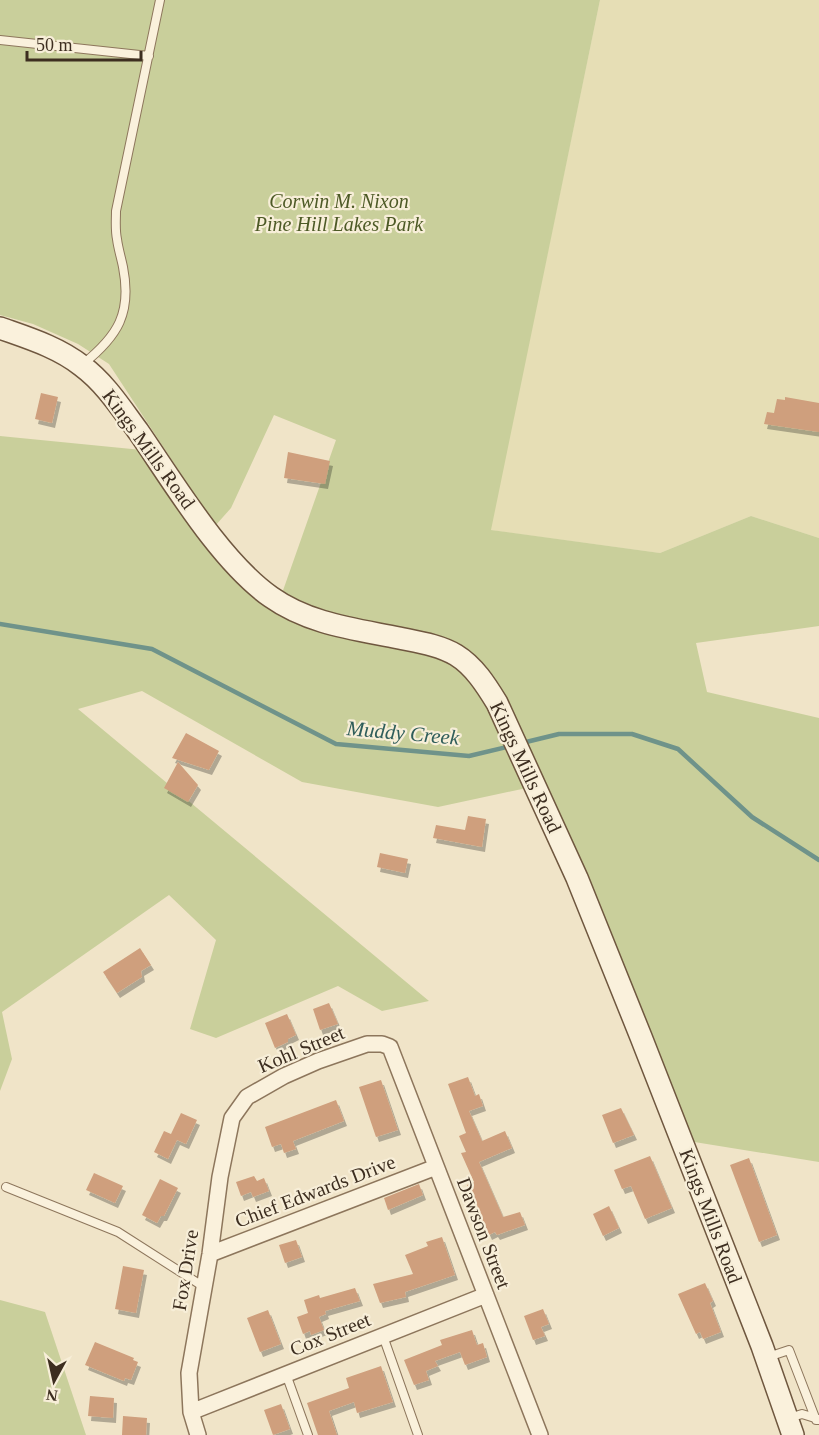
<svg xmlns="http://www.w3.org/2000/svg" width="819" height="1435" viewBox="0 0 819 1435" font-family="'Times New Roman',serif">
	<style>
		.farmland { fill: #e6deb5 }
		.green { fill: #c9cf9b }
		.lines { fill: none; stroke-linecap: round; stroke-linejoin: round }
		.stream { stroke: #6f938a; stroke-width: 4.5 }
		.building { fill: #cf9f7d; filter: url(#shadow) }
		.lane-casing { stroke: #8d765c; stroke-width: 10 }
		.street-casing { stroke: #8d765c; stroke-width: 18 }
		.secondary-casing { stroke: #6f573f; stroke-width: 24 }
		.lane { stroke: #faf1dc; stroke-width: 8 }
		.street { stroke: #faf1dc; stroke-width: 15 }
		.secondary { stroke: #faf1dc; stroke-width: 21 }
		.labels { text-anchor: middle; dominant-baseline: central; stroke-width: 4.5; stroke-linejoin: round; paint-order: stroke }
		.park-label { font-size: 20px; font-style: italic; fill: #4d5a26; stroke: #f7eed8 }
		.street-label { font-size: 20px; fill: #3d2e20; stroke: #f7eed8 }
		.water-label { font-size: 21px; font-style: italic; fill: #2f5d5a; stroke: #f7eed8 }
	</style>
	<defs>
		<filter id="shadow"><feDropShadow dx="3" dy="5" stdDeviation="0" flood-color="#0004"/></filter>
	</defs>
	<rect width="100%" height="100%" fill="#f0e4c8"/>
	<path class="farmland" d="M 600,0 L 819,0 L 819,538 L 751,516 L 660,553 L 490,530 Z"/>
	<path class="green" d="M 0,0 L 600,0 L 491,530 L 660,553 L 751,516 L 819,538 L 819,626 L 696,643 L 707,692 L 819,718 L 819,1162 L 682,1140 L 536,786 L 438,807 L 302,782 L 142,691 L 78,709 L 429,1001 L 382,1011 L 338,986 L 216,1038 L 190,1029 L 216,940 L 169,895 L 2,1012 L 12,1059 L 0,1091 L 0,436 L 152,451 L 209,532 L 280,599 L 336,440 L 274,415 L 231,508 L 215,526 L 109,364 L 78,344 L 33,324 L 0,315 Z
		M 0,1300 L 45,1312 L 86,1435 L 0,1435 Z"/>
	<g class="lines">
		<path class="stream" d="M 0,624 L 152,649 L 336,744 L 469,756 L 511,746
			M 522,743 L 559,734 L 632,734 L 678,749 L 752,817 L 819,860"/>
	</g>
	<path class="building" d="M 41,393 L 58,397 L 52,423 L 35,419 Z
		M 785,397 L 819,403 L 819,432 L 764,424 L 767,412 L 774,413 L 777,399 L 785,400 Z
		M 288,452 L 330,461 L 325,484 L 284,478 Z
		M 186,733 L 219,751 L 209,770 L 172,758 Z
		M 178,762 L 198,785 L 188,802 L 164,788 Z
		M 468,816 L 486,819 L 482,847 L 433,838 L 436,825 L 465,830 Z
		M 380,853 L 408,859 L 405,873 L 377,867 Z
		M 140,948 L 151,965 L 141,971 L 142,977 L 117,993 L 103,972 Z
		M 329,1003 L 338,1024 L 320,1030 L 313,1009 Z
		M 287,1014 L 296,1035 L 288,1039 L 288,1042 L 275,1048 L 265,1023 Z
		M 468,1077 L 475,1096 L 479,1094 L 483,1106 L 469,1111 L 482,1141 L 505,1131 L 512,1148 L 479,1162 L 503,1217 L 520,1212 L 525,1225 L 497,1235 L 495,1232 L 489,1235 L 467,1185 L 474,1182 L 461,1153 L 466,1152 L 459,1136 L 466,1133 L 448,1084 Z
		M 381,1080 L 398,1130 L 376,1137 L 359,1087 Z
		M 336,1100 L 344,1121 L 293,1141 L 296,1149 L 284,1153 L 281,1144 L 272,1147 L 265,1127 Z
		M 621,1108 L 634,1135 L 613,1143 L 602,1115 Z
		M 181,1113 L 197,1120 L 186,1144 L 177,1140 L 168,1159 L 154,1152 L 164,1131 L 171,1134 Z
		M 650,1156 L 672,1208 L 645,1219 L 631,1186 L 622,1189 L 614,1170 Z
		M 749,1158 L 777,1235 L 759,1242 L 730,1165 Z
		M 94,1173 L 123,1186 L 115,1203 L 86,1190 Z
		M 254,1176 L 257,1181 L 264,1178 L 269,1191 L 253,1197 L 251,1192 L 241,1196 L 236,1182 Z
		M 160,1179 L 178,1188 L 164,1216 L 161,1216 L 157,1223 L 142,1215 Z
		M 419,1184 L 423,1195 L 388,1210 L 384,1198 Z
		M 609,1206 L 619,1228 L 603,1236 L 593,1214 Z
		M 442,1237 L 455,1275 L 405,1292 L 406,1297 L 380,1303 L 373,1284 L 413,1274 L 405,1255 L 428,1246 L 426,1242 Z
		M 296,1240 L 302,1257 L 285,1263 L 279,1245 Z
		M 123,1266 L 144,1270 L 136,1313 L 115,1309 Z
		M 705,1283 L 713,1301 L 710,1303 L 721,1332 L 703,1339 L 700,1332 L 696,1334 L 678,1294 Z
		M 355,1288 L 360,1301 L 325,1311 L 326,1314 L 319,1317 L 324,1330 L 311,1335 L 310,1331 L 303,1334 L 297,1317 L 308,1313 L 304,1300 L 319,1295 L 320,1298 Z
		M 543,1309 L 549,1324 L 541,1327 L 545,1336 L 533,1340 L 524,1316 Z
		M 268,1310 L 281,1344 L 260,1352 L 247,1318 Z
		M 472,1330 L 477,1345 L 483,1343 L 487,1357 L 465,1365 L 460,1352 L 435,1361 L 438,1366 L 426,1371 L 429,1380 L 414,1385 L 404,1360 L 442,1345 L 440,1340 Z
		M 95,1342 L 134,1358 L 133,1360 L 138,1362 L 131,1380 L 125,1378 L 124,1381 L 85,1365 Z
		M 381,1366 L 393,1402 L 357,1413 L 354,1402 L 329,1411 L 337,1435 L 318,1435 L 307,1403 L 349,1388 L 346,1378 Z
		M 90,1396 L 114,1398 L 113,1418 L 88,1416 Z
		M 281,1404 L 290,1429 L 273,1435 L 264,1410 Z
		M 123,1416 L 147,1418 L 146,1435 L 122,1435 Z"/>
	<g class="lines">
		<g class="lane-casing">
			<path id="lane" d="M 0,40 L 149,56
				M 83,364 C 118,336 132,313 123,267 C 121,257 118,248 117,239 C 115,230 116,220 116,211 L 160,0
				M 6,1187 L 118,1232 L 204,1287
				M 383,1336 L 418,1435
				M 768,1357 L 789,1350 L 816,1420 L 819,1420
				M 286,1374 L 308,1435
				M 789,1418 L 802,1414 L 818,1419"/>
		</g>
		<g class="street-casing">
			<path id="street" d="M 210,1254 L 436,1167
				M 191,1412 L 486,1295
				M 198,1435 L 191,1412 L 189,1373 L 210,1254 L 220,1177 L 232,1118 L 247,1097 L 284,1076 L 318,1061 L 367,1044 L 382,1044 L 390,1047 L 540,1435"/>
		</g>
		<g class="secondary-casing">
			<path id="secondary" d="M 0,328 C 28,338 58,347 82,366 C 105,383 121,408 138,431 C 174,483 220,561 271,597 C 309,624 355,629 399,638 C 418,642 439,645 456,655 C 474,666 486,685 497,703 L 577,878 L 641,1037 L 762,1346 L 793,1435"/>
		</g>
		<use href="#lane" class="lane"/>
		<use href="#street" class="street"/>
		<use href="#secondary" class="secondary"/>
	</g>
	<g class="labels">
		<g class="park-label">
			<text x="339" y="201">Corwin M. Nixon<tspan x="339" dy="23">Pine Hill Lakes Park</tspan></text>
		</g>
		<g class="street-label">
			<text transform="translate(149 449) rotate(54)">Kings Mills Road</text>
			<text transform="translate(526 767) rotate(65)">Kings Mills Road</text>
			<text transform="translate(301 1049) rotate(-23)">Kohl Street</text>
			<text transform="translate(315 1191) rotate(-21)">Chief Edwards Drive</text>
			<text transform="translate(711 1216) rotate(69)">Kings Mills Road</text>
			<text transform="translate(484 1233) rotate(69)">Dawson Street</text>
			<text transform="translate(185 1270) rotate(-81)">Fox Drive</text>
			<text transform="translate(330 1334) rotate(-22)">Cox Street</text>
		</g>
		<g class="water-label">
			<text transform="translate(403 733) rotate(5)">Muddy Creek</text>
		</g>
	</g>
	<g transform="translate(54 1381) rotate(188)" stroke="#f7eed8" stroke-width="4.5" paint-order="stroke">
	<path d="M0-4.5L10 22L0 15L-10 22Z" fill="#3d2e20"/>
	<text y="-9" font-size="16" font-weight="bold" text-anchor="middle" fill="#3d2e20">N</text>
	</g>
	<path d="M27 51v9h114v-9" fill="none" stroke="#3d2e20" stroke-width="3"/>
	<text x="36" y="51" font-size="18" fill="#3d2e20" stroke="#f7eed8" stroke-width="4.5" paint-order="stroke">50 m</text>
</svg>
